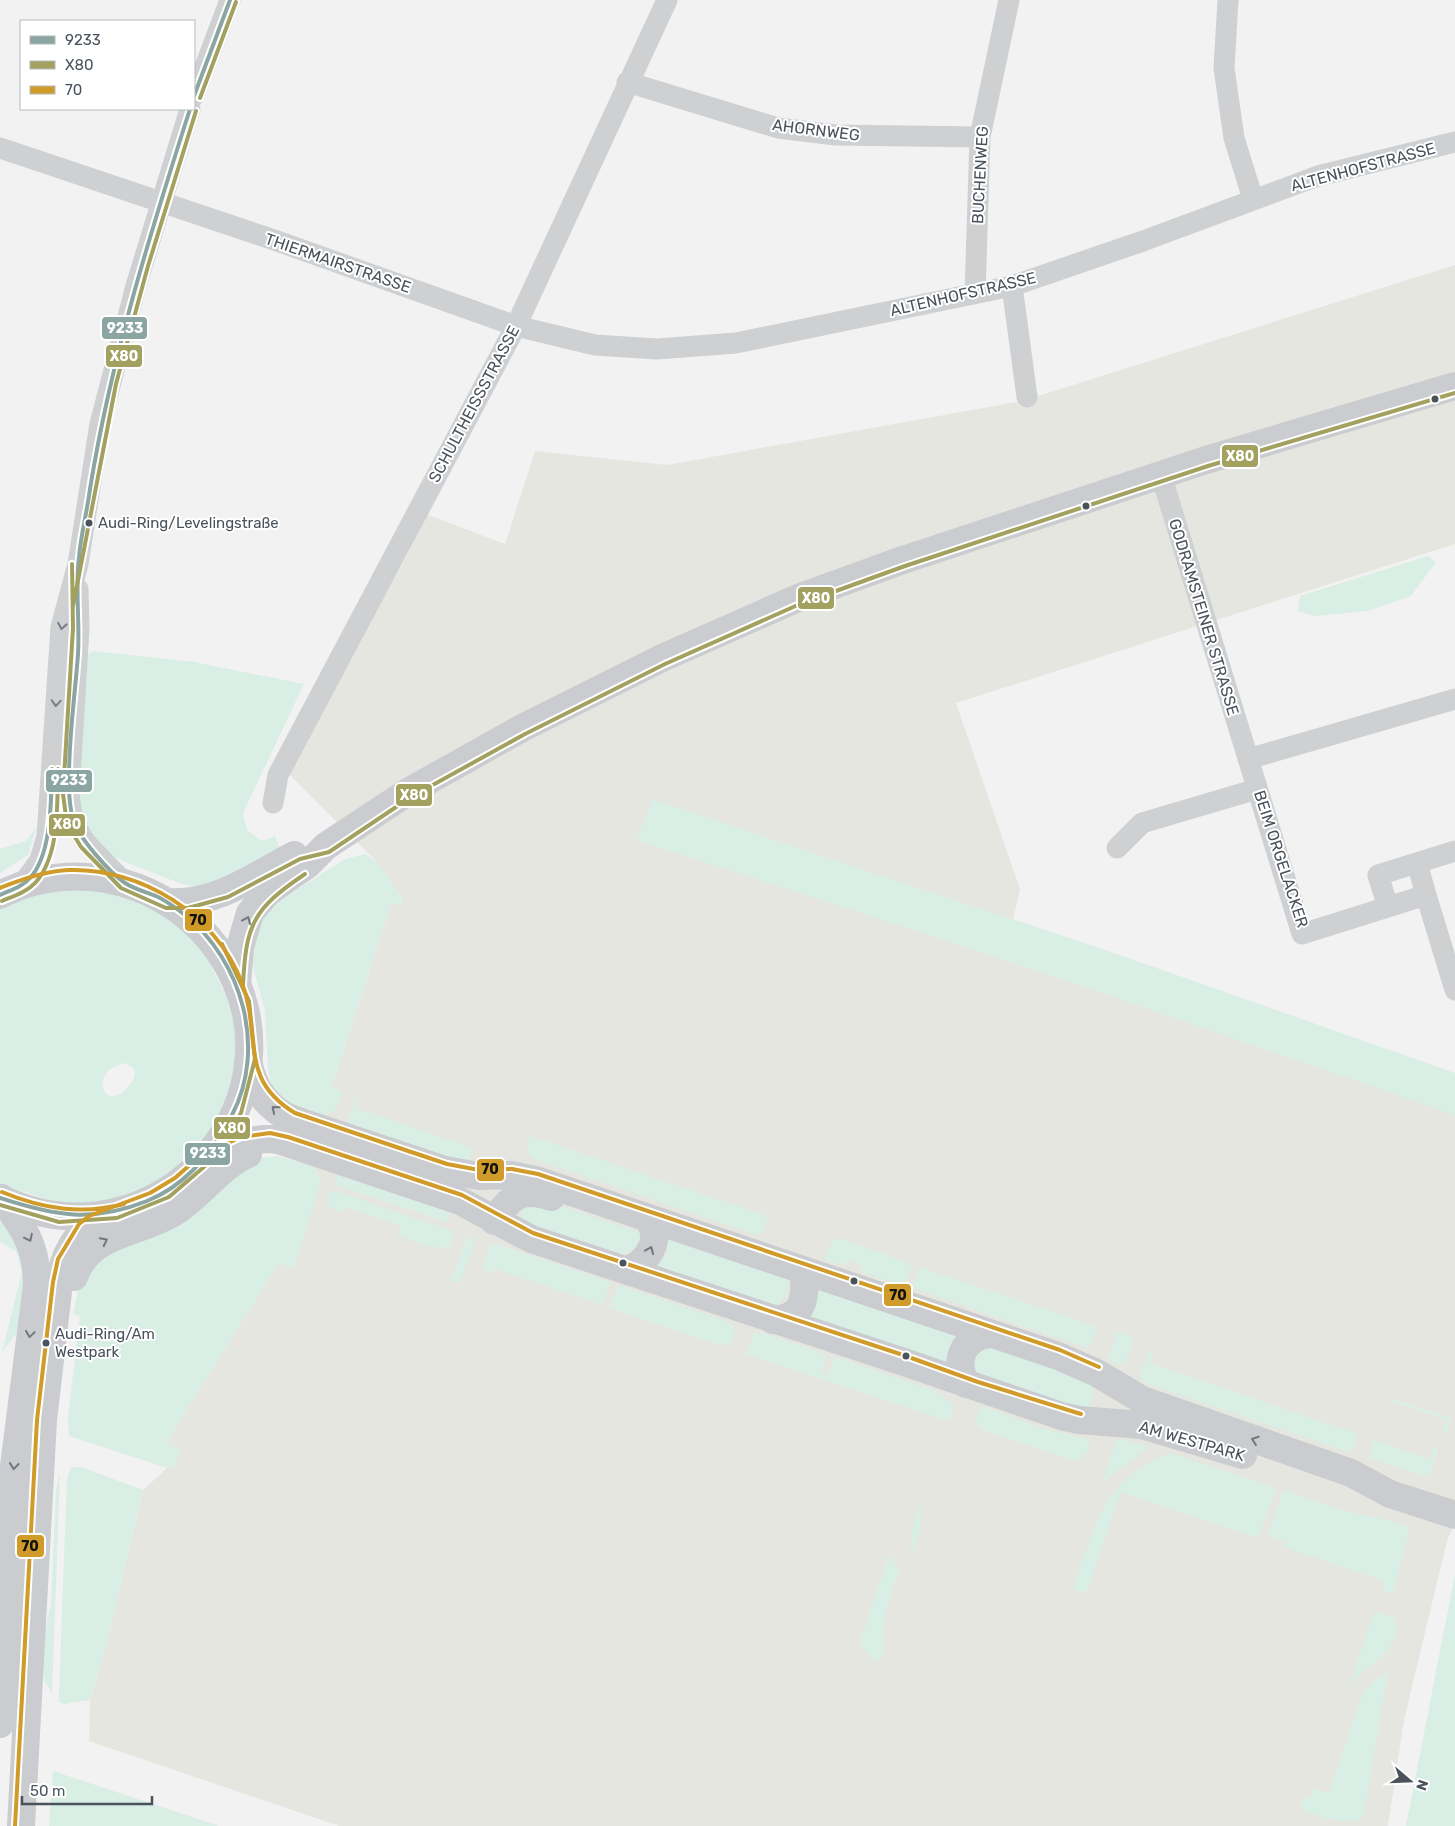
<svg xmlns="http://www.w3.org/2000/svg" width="1455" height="1826" viewBox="0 0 1455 1826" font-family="Rubik,sans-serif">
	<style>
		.commercial { fill: #e6e6e0 }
		.green { fill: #d9eee4; fill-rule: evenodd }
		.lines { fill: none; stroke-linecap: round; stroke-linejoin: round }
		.minor { stroke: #ced0d2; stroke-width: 21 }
		.major { stroke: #cacccf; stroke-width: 28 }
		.bus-1-casing { stroke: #fff; stroke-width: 8 }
		.bus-2-casing { stroke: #fff; stroke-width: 8 }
		.bus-3-casing { stroke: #fff; stroke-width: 8 }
		.bus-1 { stroke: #8ba5a3; stroke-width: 4 }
		.bus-2 { stroke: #a3a15f; stroke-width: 4 }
		.bus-3 { stroke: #d09b28; stroke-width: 4 }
		.oneway { stroke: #787e85 }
		.oneway2 { stroke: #70777e }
		.bus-dot { fill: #4a525c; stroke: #fff; stroke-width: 2 }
		.labels { text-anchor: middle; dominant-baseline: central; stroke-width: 4; stroke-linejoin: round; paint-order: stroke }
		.bus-label { font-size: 15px; fill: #4a525c; stroke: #fff; text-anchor: start }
		.street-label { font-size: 16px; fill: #4a525c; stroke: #fff }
		.line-badge { stroke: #fff; stroke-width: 2 }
		.badge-label { font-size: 14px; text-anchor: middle; font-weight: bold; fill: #fff }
		.pale-badge-label { font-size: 14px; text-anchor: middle; font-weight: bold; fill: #111 }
	</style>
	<rect width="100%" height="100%" fill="#f2f2f2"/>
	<path class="commercial" d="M 1455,265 L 1455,544 L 956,703 L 1020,889 L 1004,960 L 1455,1109 L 1455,1522 L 1447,1541 L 1404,1720 L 1388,1826 L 339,1826 L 89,1741 L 90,1700 L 105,1650 L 143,1490 L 167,1468 L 174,1468 L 166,1443 L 278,1264 L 324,1109 L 392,902 L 404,906 L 401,896 L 374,859 L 287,772 L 409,552 L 426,514 L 505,544 L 535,451 L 667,465 L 1022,401 Z"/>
	<path class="green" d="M 1428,556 L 1436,562 L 1411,596 L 1368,611 L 1315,616 L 1298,611 L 1300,596 Z
		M 93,651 L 194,662 L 304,684 L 243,813 L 247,830 L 262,841 L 275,836 L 281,851 L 222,883 L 199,888 L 179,883 L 118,859 L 95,845 L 77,813 L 83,658 Z
		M 652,799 L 1114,953 L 1455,1073 L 1455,1115 L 1035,970 L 637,840 Z
		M 37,826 L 28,855 L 0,873 L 0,849 L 26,841 Z
		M 365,854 C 376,857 403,895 404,906 L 392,902 L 331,1088 L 343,1092 L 335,1110 L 323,1116 L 299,1112 L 273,1089 L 268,1069 L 265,1011 L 251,959 L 262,912 L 345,859 Z
		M 104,888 L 156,906 L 198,941 L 233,1009 L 237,1054 L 228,1099 L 193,1157 L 137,1194 L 70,1206 L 0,1185 L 0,907 L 50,889 ZM 126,1063 L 134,1069 C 136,1076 133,1081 128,1087 C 103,1115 87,1070 126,1063 Z
		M 359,1097 L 356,1108 L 471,1147 L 473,1150 L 467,1164 L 345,1128 L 356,1099 Z
		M 530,1136 L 768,1216 L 765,1229 L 759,1234 L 755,1234 L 536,1160 C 525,1154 526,1147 530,1136 Z
		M 277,1156 L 314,1166 L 321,1180 L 294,1268 L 278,1264 L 166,1443 L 181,1451 L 174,1468 L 167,1468 L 69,1436 L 68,1418 L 80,1316 L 73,1314 L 79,1284 L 87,1268 L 261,1158 Z
		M 338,1172 L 451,1211 L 447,1222 L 334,1184 Z
		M 335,1191 L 455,1232 L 449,1248 L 430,1247 L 397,1236 L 401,1226 L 346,1207 L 344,1213 L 326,1205 L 330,1192 Z
		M 538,1198 L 639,1232 C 642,1246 631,1254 619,1255 L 529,1225 C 521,1220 520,1216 522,1207 Z
		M 0,1222 L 9,1228 L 28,1257 L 19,1330 L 2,1352 L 22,1272 L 16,1251 L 0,1242 Z
		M 668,1235 L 789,1274 L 787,1295 L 777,1307 L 656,1267 L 667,1253 Z
		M 467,1237 L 473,1239 L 473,1246 L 460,1283 L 450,1281 Z
		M 838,1238 L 912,1264 L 905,1286 L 862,1272 L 863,1266 L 850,1261 L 843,1265 L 825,1260 L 832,1241 Z
		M 494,1243 L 611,1282 L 602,1305 L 495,1269 L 493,1273 L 482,1270 L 490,1246 Z
		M 920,1267 L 1096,1326 L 1095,1335 L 1088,1348 L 912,1288 Z
		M 618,1285 L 731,1323 L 735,1329 L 733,1341 L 723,1346 L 609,1308 Z
		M 819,1289 L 957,1336 L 948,1354 L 947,1366 L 807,1318 L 815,1306 Z
		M 762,1332 L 827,1355 L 821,1372 L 828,1375 L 835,1357 L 938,1392 L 949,1401 L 953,1408 L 949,1421 L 746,1354 L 754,1333 Z
		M 1117,1332 L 1134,1338 L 1126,1360 L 1118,1366 L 1108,1359 Z
		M 994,1346 L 1091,1383 L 1094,1389 L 1090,1405 L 1083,1410 L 982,1380 L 973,1370 C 974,1353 979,1351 994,1346 Z
		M 1151,1352 L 1153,1352 L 1150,1363 L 1358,1434 L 1351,1453 L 1147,1384 L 1139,1379 L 1147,1354 Z
		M 1390,1398 L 1451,1418 L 1446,1432 L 1442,1431 L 1446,1420 L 1389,1401 Z
		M 981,1406 L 1048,1430 L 1089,1439 L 1089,1450 L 1081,1459 L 1073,1460 L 980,1429 L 976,1421 Z
		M 1123,1439 L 1149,1447 L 1103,1482 L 1116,1441 Z
		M 1374,1440 L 1430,1459 L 1434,1446 L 1436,1447 L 1438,1451 L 1430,1473 L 1425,1476 L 1369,1458 Z
		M 1171,1453 L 1276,1488 L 1258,1538 L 1121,1492 L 1087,1593 L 1073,1589 C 1095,1527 1101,1478 1171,1453 Z
		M 934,1461 L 921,1505 L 921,1527 L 913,1550 L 910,1549 L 913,1527 Z
		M 71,1467 L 81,1467 L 143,1490 L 105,1650 L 90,1700 L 64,1704 L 59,1702 L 59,1695 L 67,1479 Z
		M 60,1473 L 52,1694 L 44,1680 L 42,1645 L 51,1603 L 56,1490 Z
		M 1284,1490 L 1345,1511 L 1400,1523 L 1407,1527 L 1408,1535 L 1394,1590 L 1391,1593 L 1382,1591 L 1384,1581 L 1283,1547 L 1284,1541 L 1267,1535 Z
		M 889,1555 L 899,1570 C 888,1601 881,1622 884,1656 L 874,1662 L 860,1643 Z
		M 1455,1574 L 1455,1826 L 1406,1826 Z
		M 1375,1611 L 1392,1617 C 1412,1641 1363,1670 1349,1686 Z
		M 1388,1671 L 1363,1818 C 1345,1826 1325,1818 1307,1812 L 1302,1808 L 1303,1797 L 1311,1799 L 1314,1788 L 1329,1793 L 1363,1693 L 1372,1683 Z
		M 53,1771 L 219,1826 L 49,1826 Z"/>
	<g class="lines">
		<path class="minor" d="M 1228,0 L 1224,68 L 1234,138 L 1253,199
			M 627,82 L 778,128 L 836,135 L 980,137
			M 194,96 L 230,0
			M 0,148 L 277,241 L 516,326 L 595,345 L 657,349 L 736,343 L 1012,286 L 1143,241 L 1318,176 L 1455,142
			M 1012,286 L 1027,397
			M 975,293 L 980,137 L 1009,0
			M 1161,475 L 1302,934 L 1426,895 L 1417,863
			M 78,589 L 79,628 L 69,794 L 73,822 L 86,843 L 125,883
			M 1248,759 L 1455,699
			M 273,803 L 278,775 L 516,326 L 667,0
			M 1117,848 L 1142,823 L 1257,789
			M 22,885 L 40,860 L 47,836 L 61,627 L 78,564 L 100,424 L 136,286 L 190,109
			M 1426,895 L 1455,990
			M 1388,907 L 1378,875 L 1455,851"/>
		<path class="major" d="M 0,895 C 41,873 92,871 136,887 C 169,899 198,922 218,950 C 318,1093 160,1275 0,1198
			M 168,902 C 214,906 255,876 294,855
			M 237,985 L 240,947 L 250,913 L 268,892 L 307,865 L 326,846 L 408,792 L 522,728 L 662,658 L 798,598 L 903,560 L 1206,460 L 1455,386
			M 248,1061 C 253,1087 266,1108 292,1119 L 445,1170 L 479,1176 L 511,1175 L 536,1180 L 1058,1356 L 1097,1373 L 1142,1400 L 1351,1473 L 1390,1494 L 1455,1515
			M 203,1162 C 227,1150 251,1135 278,1140 L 460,1201 L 531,1239 L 901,1361 L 1061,1416 L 1079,1420 L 1142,1425 L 1243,1455
			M 494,1221 C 511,1196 521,1187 551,1197
			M 627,1271 C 647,1262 664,1240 648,1219
			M 74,1277 C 90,1232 136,1235 173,1213 C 200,1197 221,1165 248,1154
			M 773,1320 C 806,1317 805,1298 804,1271
			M 966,1384 C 954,1361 962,1337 990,1334
			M 0,1724 L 13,1474 L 37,1285 C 37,1246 24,1228 1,1198
			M 21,1826 L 43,1420 L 59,1283 C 64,1252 77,1228 107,1215"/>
		<g class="bus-1-casing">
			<path id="bus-1" d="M 194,96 L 230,0
				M 0,895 C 11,890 22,887 30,878 C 52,854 51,800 52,769
				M 0,1198 C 55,1216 92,1223 147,1201 C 187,1185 213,1152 232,1115 C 267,1048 242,961 185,915 C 176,908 167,901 156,896 C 146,892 134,889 125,883 C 109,872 78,837 73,819 C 70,808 69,796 69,785 C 68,741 75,697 78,654 C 80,622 75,589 79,557 C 81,534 87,512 90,489 C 111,359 150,234 190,109"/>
		</g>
		<g class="bus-2-casing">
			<path id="bus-2" d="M 200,98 L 236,2
				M 72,564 L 73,628 L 63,794 L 67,824 L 81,847 L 121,888 L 166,908 L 188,908 L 228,897 L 300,859 L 329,852 L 411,797 L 525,734 L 665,664 L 800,604 L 905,566 L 1208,466 L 1455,393
				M 73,606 L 116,384 L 148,266 L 196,111
				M 2,901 C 14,896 27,892 36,882 C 60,854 57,804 58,769
				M 243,985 C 246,924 253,909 305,874
				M 0,1205 L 59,1222 L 117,1218 L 169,1197 L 212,1160 L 241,1113 L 255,1059 L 249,1001 L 222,944"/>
		</g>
		<g class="bus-3-casing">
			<path id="bus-3" d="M 0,888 C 22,879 45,871 69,870 C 141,868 216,914 242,983 C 262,1036 238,1079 295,1113 L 447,1164 L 479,1170 L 512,1169 L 538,1174 L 1060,1350 L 1099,1367
				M 2,1192 C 43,1209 82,1215 124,1204
				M 15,1826 L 37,1420 L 53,1282 L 58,1259 L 79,1224 L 89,1216 L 150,1193 L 175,1178 L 200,1156 L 241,1137 L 270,1133 L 288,1137 L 462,1195 L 533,1233 L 903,1355 L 978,1382 L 1081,1414"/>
		</g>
		<use href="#bus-1" class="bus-1"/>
		<use href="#bus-2" class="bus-2"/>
		<use href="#bus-3" class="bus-3"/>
	</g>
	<defs><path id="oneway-chevron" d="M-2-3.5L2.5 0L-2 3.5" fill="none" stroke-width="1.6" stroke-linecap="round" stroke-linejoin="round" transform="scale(1.25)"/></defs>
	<g class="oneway">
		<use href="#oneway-chevron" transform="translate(62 626) rotate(100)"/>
		<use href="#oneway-chevron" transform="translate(56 703) rotate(94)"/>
	</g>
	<g class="oneway2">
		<use href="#oneway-chevron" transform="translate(247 920) rotate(-67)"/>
		<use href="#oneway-chevron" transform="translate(275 1109) rotate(-140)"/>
		<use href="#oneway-chevron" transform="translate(29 1238) rotate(64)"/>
		<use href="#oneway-chevron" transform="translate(104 1241) rotate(-27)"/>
		<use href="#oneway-chevron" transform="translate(650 1250) rotate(-67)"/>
		<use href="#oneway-chevron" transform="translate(30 1334) rotate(98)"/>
		<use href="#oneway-chevron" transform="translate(1255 1440) rotate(-161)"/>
		<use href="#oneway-chevron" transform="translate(14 1466) rotate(96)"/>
	</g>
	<g class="bus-dot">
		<circle cx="1435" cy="399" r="4.5"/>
		<circle cx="1086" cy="506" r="4.5"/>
		<circle cx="89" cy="523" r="4.5"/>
		<circle cx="623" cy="1263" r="4.5"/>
		<circle cx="854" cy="1281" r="4.5"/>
		<circle cx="46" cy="1343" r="4.5"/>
		<circle cx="906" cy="1356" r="4.5"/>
	</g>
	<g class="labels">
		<g class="bus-label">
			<text x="98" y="523">Audi-Ring/Levelingstraße</text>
			<text x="55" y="1334">Audi-Ring/Am<tspan x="55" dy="18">Westpark</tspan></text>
		</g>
		<g class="street-label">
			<text transform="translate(816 130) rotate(7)">AHORNWEG</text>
			<text transform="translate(1363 167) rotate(-15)">ALTENHOFSTRASSE</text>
			<text transform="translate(980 175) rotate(-87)">BUCHENWEG</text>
			<text transform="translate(338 263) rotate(19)">THIERMAIRSTRASSE</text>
			<text transform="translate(963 294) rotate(-13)">ALTENHOFSTRASSE</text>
			<text transform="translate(474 404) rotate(-62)">SCHULTHEISSSTRASSE</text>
			<text transform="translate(1204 617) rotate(73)">GODRAMSTEINER STRASSE</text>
			<text transform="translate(1281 859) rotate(72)">BEIM ORGELACKER</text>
			<text transform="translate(1192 1441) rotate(16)">AM WESTPARK</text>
		</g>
	</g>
	<g class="line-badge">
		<rect x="101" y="316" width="47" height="24" rx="5" fill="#8ba5a3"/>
		<rect x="105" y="344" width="38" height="24" rx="5" fill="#a3a15f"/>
		<rect x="1221" y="444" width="38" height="24" rx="5" fill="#a3a15f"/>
		<rect x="797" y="586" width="38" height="24" rx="5" fill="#a3a15f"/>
		<rect x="45" y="769" width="48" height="24" rx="5" fill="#8ba5a3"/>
		<rect x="395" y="783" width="38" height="24" rx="5" fill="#a3a15f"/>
		<rect x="48" y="813" width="38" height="24" rx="5" fill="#a3a15f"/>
		<rect x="184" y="908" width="29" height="24" rx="5" fill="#d09b28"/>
		<rect x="213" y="1116" width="38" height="24" rx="5" fill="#a3a15f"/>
		<rect x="184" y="1142" width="47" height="24" rx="5" fill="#8ba5a3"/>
		<rect x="476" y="1158" width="29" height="24" rx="5" fill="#d09b28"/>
		<rect x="883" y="1283" width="29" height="24" rx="5" fill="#d09b28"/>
		<rect x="16" y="1534" width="29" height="24" rx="5" fill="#d09b28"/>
	</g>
	<g class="badge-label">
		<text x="125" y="333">9233</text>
		<text x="124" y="361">X80</text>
		<text x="1240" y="461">X80</text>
		<text x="816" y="603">X80</text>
		<text x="69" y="785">9233</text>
		<text x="414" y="800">X80</text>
		<text x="67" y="829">X80</text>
		<text x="232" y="1133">X80</text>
		<text x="208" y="1158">9233</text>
	</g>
	<g class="pale-badge-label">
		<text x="198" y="925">70</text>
		<text x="490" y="1174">70</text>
		<text x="898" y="1300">70</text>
		<text x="30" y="1551">70</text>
	</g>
	<rect x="20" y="20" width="175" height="90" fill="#ffffff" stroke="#b7babe"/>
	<rect x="30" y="36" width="25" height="8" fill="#8ba5a3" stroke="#b7babe"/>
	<text x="65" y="45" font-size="15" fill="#4a525c">9233</text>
	<rect x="30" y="61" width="25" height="8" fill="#a3a15f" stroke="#b7babe"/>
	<text x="65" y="70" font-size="15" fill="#4a525c">X80</text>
	<rect x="30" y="86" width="25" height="8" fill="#d09b28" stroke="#b7babe"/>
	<text x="65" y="95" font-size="15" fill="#4a525c">70</text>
	<g transform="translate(1410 1781) rotate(109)" stroke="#ffffff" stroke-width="4" paint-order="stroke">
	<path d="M0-4L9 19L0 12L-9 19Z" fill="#4a525c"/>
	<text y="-8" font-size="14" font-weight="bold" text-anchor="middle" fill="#4a525c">N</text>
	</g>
	<path d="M22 1796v8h130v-8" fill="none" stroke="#4a525c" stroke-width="2.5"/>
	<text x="30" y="1796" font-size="15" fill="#4a525c" stroke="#ffffff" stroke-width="4" paint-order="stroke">50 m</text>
</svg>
